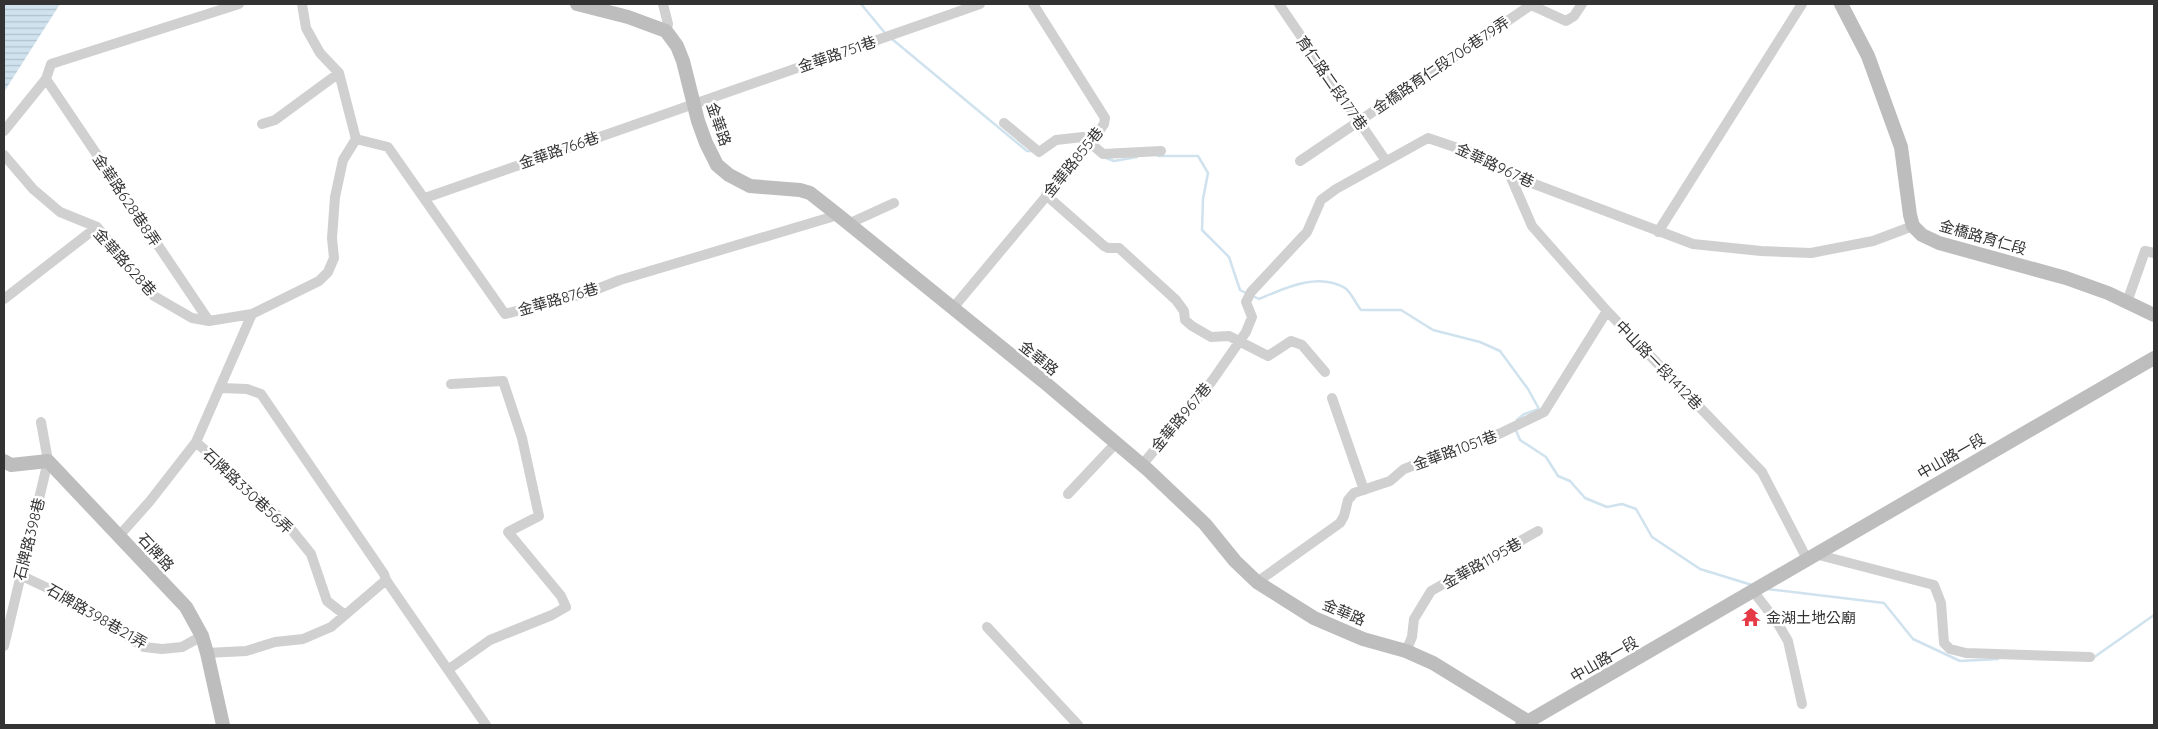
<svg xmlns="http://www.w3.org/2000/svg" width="2158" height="729" viewBox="0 0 2158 729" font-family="Quicksand,'Noto Sans TC',sans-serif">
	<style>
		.water { fill: url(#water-rules) }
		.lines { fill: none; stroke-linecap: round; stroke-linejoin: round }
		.stream { stroke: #cfe2ee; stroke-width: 2.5 }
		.street { stroke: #d0d0d0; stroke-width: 10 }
		.secondary { stroke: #bdbdbd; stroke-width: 14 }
		.labels { text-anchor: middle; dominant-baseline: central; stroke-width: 5; stroke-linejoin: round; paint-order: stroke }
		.street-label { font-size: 15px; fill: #333; stroke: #fff }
		.poi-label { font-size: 15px; fill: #333; stroke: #fff; text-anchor: start }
	</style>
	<defs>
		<pattern id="water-rules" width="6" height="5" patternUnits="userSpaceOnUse" patternTransform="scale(1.25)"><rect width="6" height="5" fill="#cfe2ee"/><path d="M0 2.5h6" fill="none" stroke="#b2c2cd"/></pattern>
	</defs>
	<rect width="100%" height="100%" fill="#fff"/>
	<path class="water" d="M 4,4 L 60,4 L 4,92 Z"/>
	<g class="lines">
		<path class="stream" d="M 861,4 L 885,33
			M 892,39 L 1027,151 L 1033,151
			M 1158,156 L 1198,156 L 1208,173 L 1203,199 L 1202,230 L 1229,257 L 1240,290 L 1248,294
			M 1106,158 L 1114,161 L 1137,157
			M 1253,296 L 1259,299 C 1285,288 1318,272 1345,288 C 1351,292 1356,304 1361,310 L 1401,310 L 1433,330 L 1480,342 L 1500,351 L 1528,389 L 1539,409 L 1524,414 L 1517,420
			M 1515,428 L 1520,440 L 1546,457 L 1558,476 L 1570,481 L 1585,498 L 1607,507 L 1622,504 L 1636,509 L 1652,537 L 1700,569 L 1752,585
			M 1767,589 L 1884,603 L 1913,639 L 1960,661 L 1998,659
			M 2093,658 L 2154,615"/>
		<path class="street" d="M 663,4 L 668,24 L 666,31
			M 1279,4 L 1386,161
			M 46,79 L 209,321
			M 1004,123 L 1039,152 L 1056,140 L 1083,137 L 1103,154 L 1161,151
			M 262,124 L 275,120 L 339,73
			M 4,131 L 46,79 L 51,64 L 239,4
			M 356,139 L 388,147 L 505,314 L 587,293 L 620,280 L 838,215
			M 4,155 L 33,189 L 60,212 L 97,227 L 154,296 L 192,318 L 209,321 L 252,314 L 319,281 L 328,272 L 334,258 L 332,238 L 335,197 L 343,160 L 356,139 L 339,73 L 320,53 L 306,28 L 302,4
			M 1300,161 L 1531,5 L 1566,21 L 1574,16 L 1582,4
			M 1509,173 L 1532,226 L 1607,311 L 1762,472 L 1807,559
			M 1046,195 L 1104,246 L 1108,248 L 1119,248 L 1176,300 L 1184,311 L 1185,320 L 1192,326 L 1211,337 L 1229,336 L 1268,356 L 1291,341 L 1302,345 L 1325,372
			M 425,198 L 980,4
			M 848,224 L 894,203
			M 1658,232 L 1802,4
			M 4,299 L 97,227
			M 2127,302 L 2145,251 L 2154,253
			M 953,308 L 1089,145 L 1104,124 L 1105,118 L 1033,4
			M 221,388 L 247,389 L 261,394 L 384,574 L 386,580 L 486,725
			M 1332,398 L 1364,490
			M 196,442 L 286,523 L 311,554 L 327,601 L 345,615
			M 1142,465 L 1212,381 L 1246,332 L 1252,317 L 1246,302 L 1251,292 L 1307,232 L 1321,200 L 1336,189 L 1428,138 L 1484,157 L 1509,173 L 1529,182 L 1693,244 L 1761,251 L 1811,253 L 1873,241 L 1913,226
			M 1068,494 L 1116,443
			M 119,536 L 150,501 L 196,442 L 252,314
			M 1815,554 L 1934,585 L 1941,603 L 1944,643 L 1950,649 L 1966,653 L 2090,657
			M 20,575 L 60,594 L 144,647 L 162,649 L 182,647 L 202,636
			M 1257,582 L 1340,523 L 1344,516 L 1348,500 L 1354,493 L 1390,481 L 1404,469 L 1501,433 L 1544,412 L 1607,311
			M 1753,591 L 1777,622 L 1788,641 L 1802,704
			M 987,627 L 1078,725
			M 4,646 L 48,461 L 41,422
			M 1406,651 L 1412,637 L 1414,619 L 1431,591 L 1538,531
			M 207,653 L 246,651 L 275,642 L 303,639 L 331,627 L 386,580
			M 449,669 L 490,640 L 552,615 L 566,607 L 561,596 L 508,532 L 539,516 L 522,438 L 503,381 L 451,384"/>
		<path class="secondary" d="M 577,4 L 628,17 L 666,31 L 677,46 L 683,61 L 698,121 L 706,143 L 717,165 L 729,175 L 750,186 L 800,190 L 810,193 L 838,215 L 1043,381 L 1148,470 L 1205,524 L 1235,561 L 1257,582 L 1314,618 L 1363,639 L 1406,651 L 1433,663 L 1529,722
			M 1841,4 L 1868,56 L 1901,147 L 1910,215 L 1913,226 L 1922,235 L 1939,243 L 2066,278 L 2108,293 L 2154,315
			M 4,461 L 11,465 L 48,461 L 186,607 L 202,636 L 207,653 L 223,725
			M 1522,725 L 2154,358"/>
	</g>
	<defs>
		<g id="temple-bare" transform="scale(1.5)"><path d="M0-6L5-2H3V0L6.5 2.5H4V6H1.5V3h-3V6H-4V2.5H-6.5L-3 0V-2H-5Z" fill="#e63946" stroke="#fff" stroke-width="2.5" paint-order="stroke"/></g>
	</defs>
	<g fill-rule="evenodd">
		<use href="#temple-bare" x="1751" y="617"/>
	</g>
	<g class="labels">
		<g class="street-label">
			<text transform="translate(837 54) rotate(-19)">金華路751巷</text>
			<text transform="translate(1441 65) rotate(-34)">金橋路育仁段706巷79弄</text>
			<text transform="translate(1332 83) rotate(55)">育仁路二段177巷</text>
			<text transform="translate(719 124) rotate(71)">金華路</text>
			<text transform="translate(559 150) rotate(-19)">金華路766巷</text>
			<text transform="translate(1073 162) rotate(-51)">金華路855巷</text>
			<text transform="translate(1495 165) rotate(25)">金華路967巷</text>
			<text transform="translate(127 200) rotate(56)">金華路628巷8弄</text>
			<text transform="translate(1983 237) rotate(16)">金橋路育仁段</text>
			<text transform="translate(125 262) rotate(48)">金華路628巷</text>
			<text transform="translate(558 299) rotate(-16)">金華路876巷</text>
			<text transform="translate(1039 358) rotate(39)">金華路</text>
			<text transform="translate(1659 365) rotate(46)">中山路一段1412巷</text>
			<text transform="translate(1181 417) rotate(-50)">金華路967巷</text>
			<text transform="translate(1455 450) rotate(-20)">金華路1051巷</text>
			<text transform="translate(1951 456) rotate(-30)">中山路一段</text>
			<text transform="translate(248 491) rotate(43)">石牌路330巷56弄</text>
			<text transform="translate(29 539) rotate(-76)">石牌路398巷</text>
			<text transform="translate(156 552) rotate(47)">石牌路</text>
			<text transform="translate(1482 563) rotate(-29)">金華路1195巷</text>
			<text transform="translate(1344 612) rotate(23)">金華路</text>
			<text transform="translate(97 616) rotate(30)">石牌路398巷21弄</text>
			<text transform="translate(1604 659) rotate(-30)">中山路一段</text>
		</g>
		<g class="poi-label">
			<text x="1766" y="617">金湖土地公廟</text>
		</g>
	</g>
	<rect width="2158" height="729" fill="none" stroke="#333333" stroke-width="10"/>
</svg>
